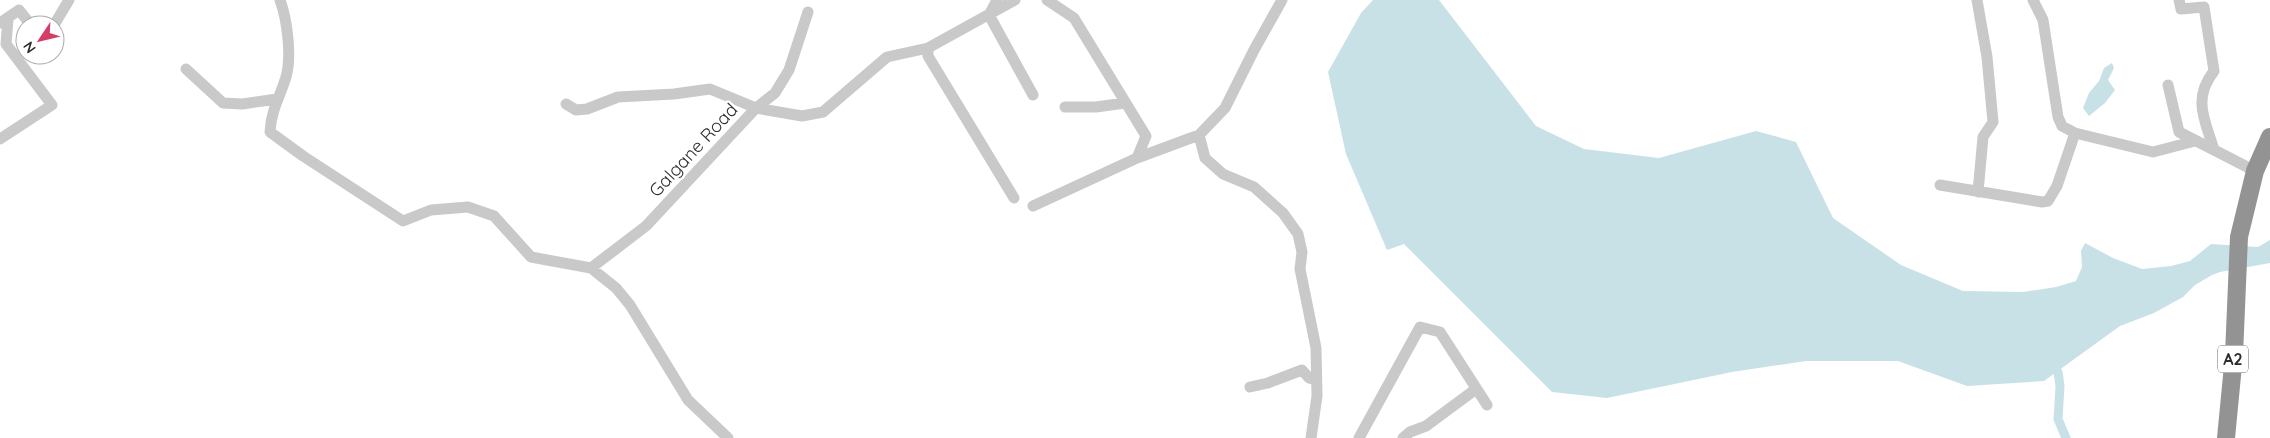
<svg xmlns="http://www.w3.org/2000/svg" width="2270" height="438" viewBox="0 0 2270 438" font-family="Quicksand,sans-serif">
	<style>
		.water { fill: #c8e1e7 }
		.lines { fill: none; stroke-linecap: round; stroke-linejoin: round }
		.canal { stroke: #c8e1e7; stroke-width: 9 }
		.minor { stroke: #c9c9c9; stroke-width: 11 }
		.highway { stroke: #939393; stroke-width: 18 }
		.labels { text-anchor: middle; dominant-baseline: central; stroke-width: 5; stroke-linejoin: round; paint-order: stroke }
		.shield { fill: #fff; stroke: #6b6b6b; stroke-width: 1 }
		.shield-label { font-size: 16px; font-weight: bold; fill: #2c2c2c }
		.street-label { font-size: 18px; fill: #2c2c2c; stroke: #fff }
	</style>
	<rect width="100%" height="100%" fill="#fff"/>
	<path class="water" d="M 1373,0 L 1439,0 L 1536,126 L 1584,149 L 1659,158 L 1756,131 L 1796,142 L 1833,218 L 1901,265 L 1963,291 L 2023,292 L 2056,287 L 2076,281 L 2082,267 L 2081,251 L 2085,243 L 2113,258 L 2142,269 L 2171,266 L 2190,261 L 2211,244 L 2258,247 L 2270,240 L 2270,263 L 2220,272 L 2212,275 L 2195,285 L 2183,297 L 2154,313 L 2120,326 L 2044,381 L 1967,386 L 1898,361 L 1806,361 L 1732,372 L 1607,398 L 1552,392 L 1404,244 L 1387,250 L 1346,154 L 1328,72 L 1361,13 Z
		M 2112,63 L 2114,68 L 2108,80 L 2115,90 L 2105,103 L 2089,116 L 2083,108 L 2089,93 L 2099,81 L 2104,68 Z"/>
	<g class="lines">
		<path class="canal" d="M 2058,372 L 2060,386 L 2058,419 L 2066,438"/>
		<path class="minor" d="M 280,0 C 287,19 292,56 286,77 C 280,97 271,110 270,132 L 303,156 L 403,221 L 431,210 L 468,207 L 494,216 L 531,257 L 591,268 L 616,288 L 630,305 L 688,400 L 728,438
			M 997,0 L 989,15 L 1033,95
			M 1282,0 L 1254,50 L 1225,108 L 1199,135 L 1205,158 L 1223,174 L 1254,187 L 1283,213 L 1298,234 L 1302,252 L 1300,269 L 1316,348 L 1317,396 L 1311,438
			M 1977,0 L 1987,57 L 1993,122 L 1983,137 L 1978,192
			M 2179,0 L 2181,9 L 2204,7 L 2214,71 C 2192,99 2205,120 2214,150
			M 0,23 L 19,10 L 31,25
			M 54,25 L 69,0
			M 928,48 L 928,56 L 1014,198
			M 186,69 L 223,103 L 242,104 L 277,99
			M 2168,85 L 2179,132 L 2255,171
			M 566,104 L 576,110 L 587,109 L 618,97 L 674,94 L 710,89 L 756,108 L 775,93 L 789,70 L 808,12
			M 1065,107 L 1096,107 L 1125,103
			M 2075,133 L 2153,152 L 2195,141
			M 0,139 L 52,105 L 6,44 L 8,19
			M 1137,158 L 1199,135
			M 1940,185 L 2042,202 L 2048,201 L 2057,186 L 2075,133 L 2062,126 L 2058,117 L 2043,20 L 2033,0
			M 1033,206 L 1137,158 L 1146,136 L 1074,18 L 1047,0
			M 591,268 L 646,226 L 756,108 L 802,116 L 823,112 L 887,57 L 928,48 L 1015,0
			M 1250,387 L 1268,383 L 1302,370 L 1309,378 L 1316,380
			M 1359,438 L 1420,327 L 1440,332 L 1487,405
			M 1403,438 L 1410,432 L 1426,426 L 1476,389"/>
		<path class="highway" d="M 2226,438 L 2234,355 L 2239,237 L 2255,171 L 2270,137"/>
	</g>
	<g class="labels">
		<rect class="shield" x="2218" y="345.5" width="30" height="27" rx="4"/>
		<g class="shield-label">
			<text x="2233" y="359">A2</text>
		</g>
		<g class="street-label">
			<text transform="translate(693 150) rotate(-47)">Galgane Road</text>
		</g>
	</g>
	<g transform="translate(40 40) rotate(235)"><circle r="24" fill="#ffffff" stroke="#ababab"/>
	<path d="M0-4L9 19L0 12L-9 19Z" fill="#d53d66"/>
	<text y="-8" font-size="14" font-weight="bold" text-anchor="middle" fill="#2c2c2c">N</text>
	</g>
</svg>
